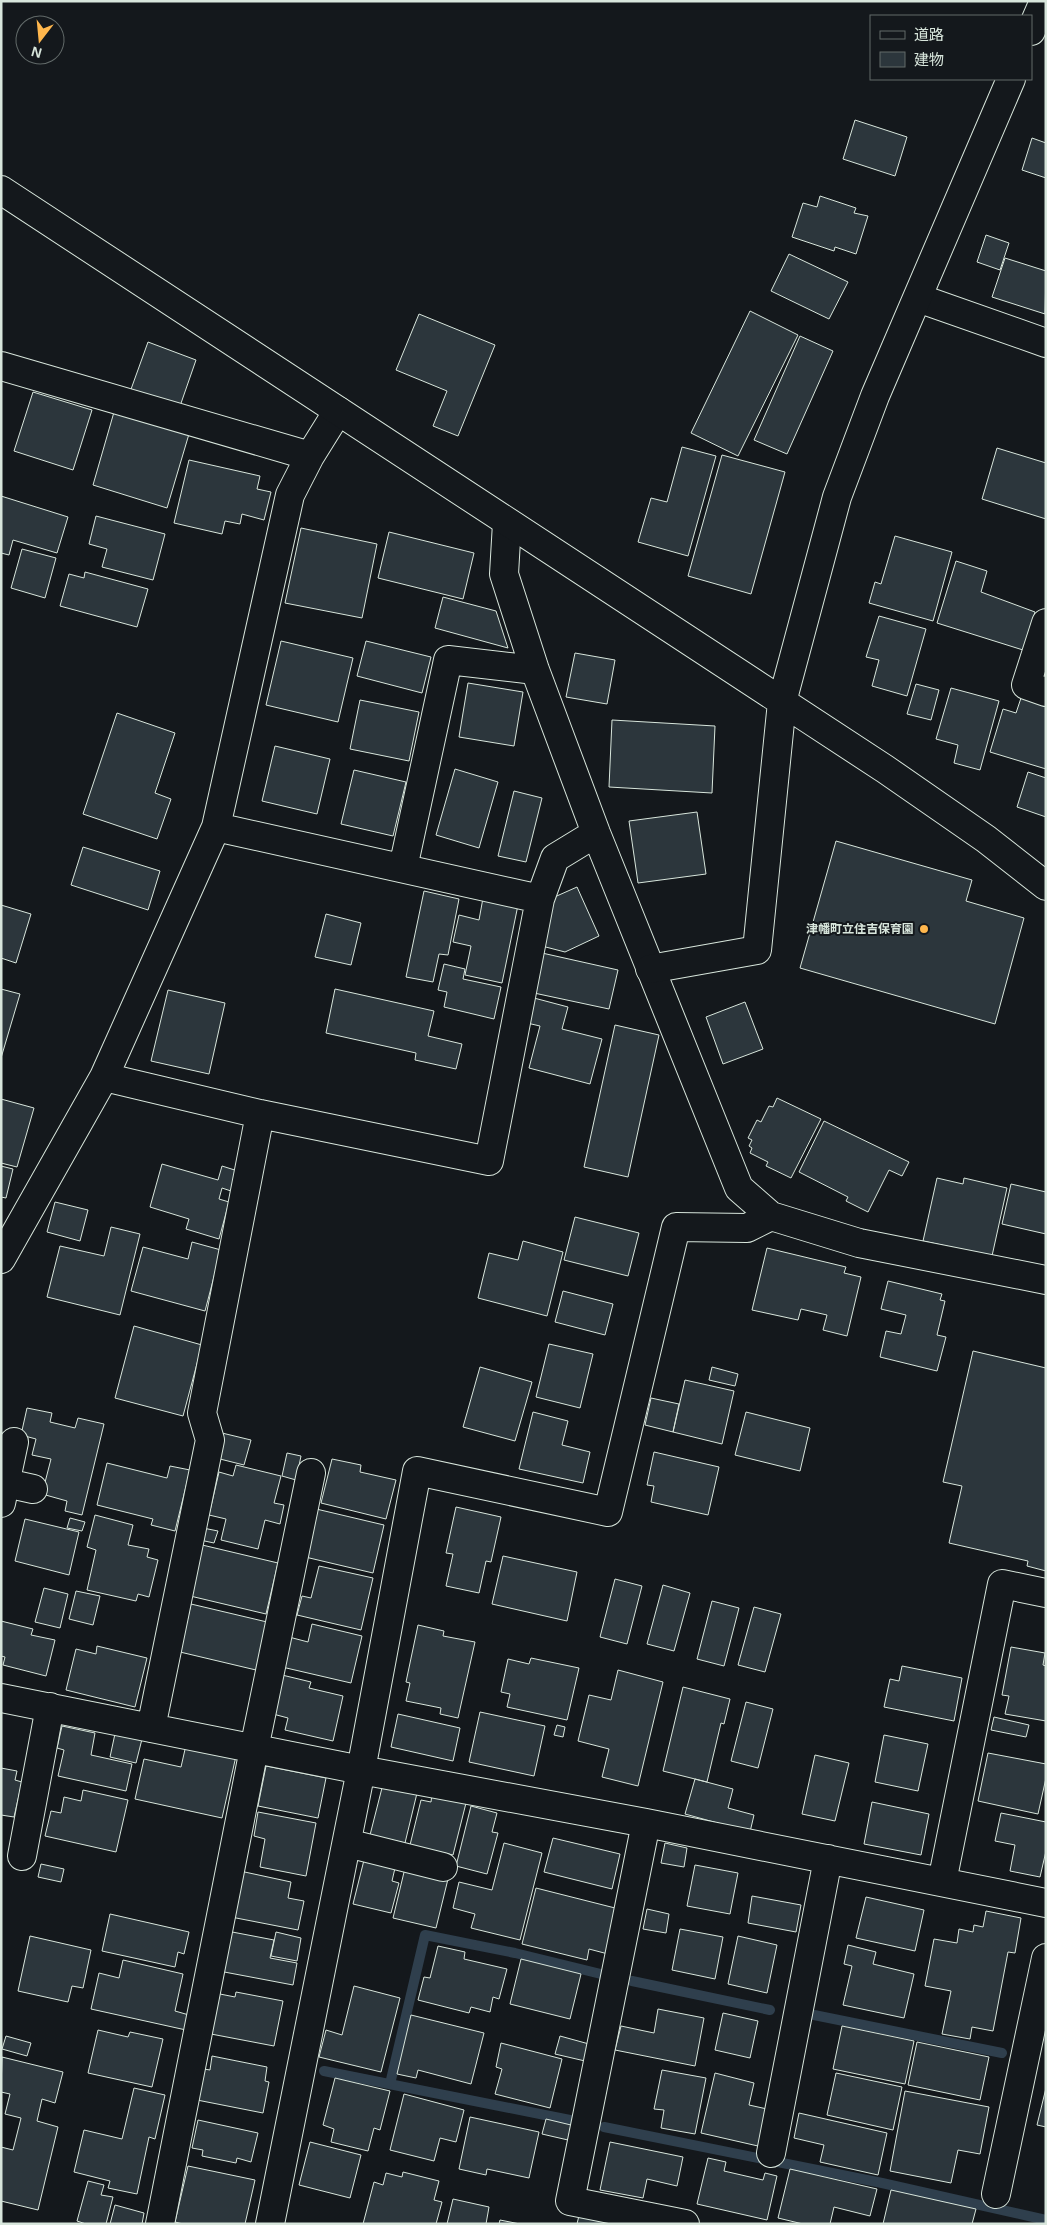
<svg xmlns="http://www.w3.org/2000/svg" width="1047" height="2225" viewBox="0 0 1047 2225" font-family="Helvetica,'Noto Sans JP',sans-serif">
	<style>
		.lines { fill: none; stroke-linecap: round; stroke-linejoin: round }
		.stream { stroke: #2f3f4d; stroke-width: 10 }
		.building { fill: #2c363c; stroke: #d8e6dc }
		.street-casing { stroke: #d8e6dc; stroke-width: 30 }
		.secondary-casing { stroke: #d8e6dc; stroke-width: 30 }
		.street { stroke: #14181c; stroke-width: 28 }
		.secondary { stroke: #14181c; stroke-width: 28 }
		.poi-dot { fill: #ffb74d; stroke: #14181c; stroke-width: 2 }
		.labels { text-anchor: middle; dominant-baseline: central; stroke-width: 4; stroke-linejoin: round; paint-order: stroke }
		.poi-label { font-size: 12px; font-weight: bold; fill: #d8e6dc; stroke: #14181c; text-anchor: end }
	</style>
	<rect width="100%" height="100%" fill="#14181c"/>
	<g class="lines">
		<path class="stream" d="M 632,1981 L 770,2010
			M 814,2015 L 1002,2053
			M 324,2071 L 575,2121
			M 390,2084 L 425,1935 L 515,1953 L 605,1975
			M 604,2127 L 882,2183 L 1046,2220"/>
	</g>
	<path class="building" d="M 855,120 L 907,137 L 895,176 L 843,159 Z
		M 1032,138 L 1046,143 L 1046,178 L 1022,170 Z
		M 820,196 L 856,208 L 854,213 L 868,216 L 856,254 L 835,247 L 834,251 L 792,237 L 803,203 L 817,207 Z
		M 986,235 L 1009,243 L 1000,270 L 977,262 Z
		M 789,254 L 848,282 L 829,319 L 771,291 Z
		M 1005,258 L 1046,271 L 1045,314 L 992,297 Z
		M 750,311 L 798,335 L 738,456 L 691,433 Z
		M 419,314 L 495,345 L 458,436 L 433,426 L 447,391 L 396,370 Z
		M 800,336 L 833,351 L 787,454 L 754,440 Z
		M 148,342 L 196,360 L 179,409 L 130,392 Z
		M 33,392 L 92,410 L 73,470 L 14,451 Z
		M 114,412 L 189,434 L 167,508 L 93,485 Z
		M 682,447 L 716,456 L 688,556 L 638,542 L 651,498 L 667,502 Z
		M 997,448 L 1046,463 L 1046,519 L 982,499 Z
		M 722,455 L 785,472 L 751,594 L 688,576 Z
		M 189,460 L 260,476 L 257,489 L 271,492 L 264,520 L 242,514 L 240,524 L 225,521 L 222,534 L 174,523 Z
		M 1,496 L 68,517 L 57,553 L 13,540 L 9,555 L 1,553 Z
		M 96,516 L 165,534 L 153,580 L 102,567 L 107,549 L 89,544 Z
		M 301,528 L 377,544 L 362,618 L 285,603 Z
		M 389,532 L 474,553 L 463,599 L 378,578 Z
		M 895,536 L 952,552 L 933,621 L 869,603 L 875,582 L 881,584 Z
		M 22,549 L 56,558 L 45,598 L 11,588 Z
		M 956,561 L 987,571 L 981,592 L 1035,612 L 1023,650 L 937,623 Z
		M 85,572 L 148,589 L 137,627 L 60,606 L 69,574 L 84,578 Z
		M 443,597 L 496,611 L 508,648 L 435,628 Z
		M 879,616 L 926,629 L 907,696 L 872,686 L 879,660 L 866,657 Z
		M 281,641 L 353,658 L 338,722 L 266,705 Z
		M 366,641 L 431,657 L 422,693 L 357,676 Z
		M 575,653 L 615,660 L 607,704 L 566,697 Z
		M 468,683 L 523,692 L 514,746 L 459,737 Z
		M 916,684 L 939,690 L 931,720 L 907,714 Z
		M 951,688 L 999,701 L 980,770 L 954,763 L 958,745 L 936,739 Z
		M 1021,698 L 1046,705 L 1046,769 L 990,752 L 1003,709 L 1016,713 Z
		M 360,700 L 419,712 L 409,761 L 350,749 Z
		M 117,713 L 175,733 L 155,793 L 171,799 L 157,839 L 83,814 Z
		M 612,720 L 715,726 L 712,793 L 609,787 Z
		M 275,746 L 330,759 L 317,814 L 262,801 Z
		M 455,769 L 498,782 L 479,848 L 436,835 Z
		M 354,770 L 406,782 L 393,836 L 341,824 Z
		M 1028,772 L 1046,778 L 1046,817 L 1017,807 Z
		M 514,791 L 542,798 L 526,862 L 498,856 Z
		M 697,812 L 706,874 L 638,883 L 629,821 Z
		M 836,841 L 972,880 L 966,901 L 1024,918 L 995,1024 L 800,968 Z
		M 83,847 L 160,871 L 148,910 L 71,885 Z
		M 577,887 L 599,936 L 565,952 L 538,945 L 550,899 Z
		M 424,891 L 459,899 L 448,955 L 439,954 L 433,982 L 406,977 Z
		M 483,898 L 518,905 L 502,983 L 465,975 L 471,946 L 453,942 L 459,915 L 479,920 Z
		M 1,905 L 31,914 L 16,963 L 1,958 Z
		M 326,914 L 361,923 L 351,965 L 315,957 Z
		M 542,953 L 618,970 L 609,1009 L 534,993 Z
		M 444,964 L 465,969 L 463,979 L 501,987 L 494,1019 L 444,1007 L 447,992 L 438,990 Z
		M 1,989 L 20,994 L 1,1058 Z
		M 335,989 L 434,1011 L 428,1036 L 462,1044 L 456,1069 L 415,1060 L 416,1053 L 326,1033 Z
		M 168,990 L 225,1003 L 209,1074 L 151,1061 Z
		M 534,998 L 568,1007 L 562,1029 L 602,1039 L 590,1084 L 529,1068 L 540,1026 L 527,1023 Z
		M 745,1002 L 763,1049 L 723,1064 L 706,1017 Z
		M 615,1025 L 659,1035 L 628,1177 L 584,1167 Z
		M 777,1098 L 821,1119 L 791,1178 L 766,1166 L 768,1162 L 750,1153 L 752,1148 L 749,1146 L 752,1140 L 748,1138 L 757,1120 L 761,1122 L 769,1106 L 773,1107 Z
		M 1,1099 L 34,1108 L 17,1167 L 1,1163 Z
		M 824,1121 L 909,1162 L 902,1176 L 889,1170 L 868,1212 L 846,1201 L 848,1197 L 799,1172 Z
		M 162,1164 L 218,1180 L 222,1166 L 241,1172 L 234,1192 L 222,1188 L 219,1199 L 229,1202 L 219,1239 L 186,1229 L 189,1219 L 150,1207 Z
		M 1,1166 L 13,1169 L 6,1198 L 1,1197 Z
		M 937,1178 L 963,1184 L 964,1178 L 1007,1188 L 992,1256 L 923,1241 Z
		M 1011,1184 L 1046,1192 L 1046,1234 L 1002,1224 Z
		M 55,1202 L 88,1210 L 80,1241 L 47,1232 Z
		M 575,1217 L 639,1233 L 628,1276 L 564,1260 Z
		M 111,1227 L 140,1234 L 120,1315 L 47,1297 L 60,1246 L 104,1256 Z
		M 523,1241 L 563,1252 L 547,1316 L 478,1298 L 489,1253 L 518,1260 Z
		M 192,1242 L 221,1250 L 205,1311 L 131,1291 L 143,1247 L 188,1259 Z
		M 767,1248 L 846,1267 L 844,1273 L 861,1277 L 847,1336 L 823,1330 L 827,1315 L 801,1309 L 798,1320 L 752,1310 Z
		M 888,1281 L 942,1294 L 940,1300 L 945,1301 L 937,1335 L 946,1337 L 937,1371 L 880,1357 L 886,1331 L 901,1334 L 906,1315 L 881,1309 Z
		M 563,1291 L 613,1304 L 605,1335 L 555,1322 Z
		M 134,1326 L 202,1345 L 183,1416 L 115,1398 Z
		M 549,1344 L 593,1354 L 580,1408 L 536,1397 Z
		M 973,1351 L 1046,1368 L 1046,1571 L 1027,1566 L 1028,1561 L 949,1543 L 962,1486 L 943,1482 Z
		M 480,1367 L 532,1382 L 515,1441 L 463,1427 Z
		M 712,1367 L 738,1374 L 735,1386 L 709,1380 Z
		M 685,1380 L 734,1391 L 722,1444 L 673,1432 Z
		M 651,1398 L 679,1404 L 673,1432 L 645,1425 Z
		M 27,1408 L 52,1413 L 50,1422 L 75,1428 L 78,1418 L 104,1424 L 82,1515 L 65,1511 L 67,1501 L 42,1494 L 51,1459 L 32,1455 L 36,1439 L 21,1435 Z
		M 533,1412 L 568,1421 L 562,1445 L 590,1452 L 583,1483 L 519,1469 Z
		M 746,1412 L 810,1428 L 800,1471 L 735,1455 Z
		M 222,1433 L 251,1440 L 244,1465 L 216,1458 Z
		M 654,1452 L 719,1467 L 708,1515 L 651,1502 L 654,1486 L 647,1485 Z
		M 287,1453 L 301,1456 L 296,1480 L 282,1476 Z
		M 332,1459 L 361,1465 L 360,1472 L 396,1480 L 386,1519 L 321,1503 Z
		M 107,1463 L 167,1478 L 170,1466 L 190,1470 L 175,1531 L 151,1525 L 153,1519 L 97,1505 Z
		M 236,1465 L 281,1476 L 274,1503 L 284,1505 L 280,1524 L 265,1520 L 258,1549 L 221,1540 L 226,1519 L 209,1515 L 219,1472 L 233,1476 Z
		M 456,1507 L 501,1517 L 491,1562 L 486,1561 L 479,1593 L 446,1586 L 453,1554 L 446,1553 Z
		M 312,1508 L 384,1525 L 373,1573 L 301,1556 Z
		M 95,1515 L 133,1525 L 128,1545 L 149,1549 L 147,1557 L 158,1560 L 149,1597 L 138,1594 L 136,1601 L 87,1590 L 96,1550 L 87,1547 Z
		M 70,1518 L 85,1522 L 82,1531 L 67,1528 Z
		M 25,1519 L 79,1532 L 69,1575 L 15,1561 Z
		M 203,1528 L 218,1531 L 214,1543 L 200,1540 Z
		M 198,1544 L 278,1563 L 266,1614 L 186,1595 Z
		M 503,1556 L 577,1572 L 567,1621 L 492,1604 Z
		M 319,1566 L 373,1578 L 361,1630 L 297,1615 L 302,1596 L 311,1598 Z
		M 615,1579 L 642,1586 L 627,1644 L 600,1637 Z
		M 663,1585 L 690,1593 L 674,1651 L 647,1644 Z
		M 44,1588 L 68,1594 L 60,1628 L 35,1622 Z
		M 76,1591 L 100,1596 L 93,1625 L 69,1619 Z
		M 712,1601 L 739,1608 L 724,1666 L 697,1659 Z
		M 191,1604 L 267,1622 L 256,1670 L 180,1652 Z
		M 754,1607 L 781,1614 L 765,1672 L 738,1665 Z
		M 1,1621 L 33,1629 L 31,1635 L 55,1640 L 46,1676 L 3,1665 L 5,1657 L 1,1656 Z
		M 312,1624 L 362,1636 L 351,1683 L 282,1667 L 289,1637 L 308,1642 Z
		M 418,1625 L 444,1631 L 443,1636 L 475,1642 L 458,1718 L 440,1714 L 441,1708 L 406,1701 L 410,1683 L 406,1682 Z
		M 97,1646 L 147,1658 L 135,1707 L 66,1690 L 76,1649 L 96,1654 Z
		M 1011,1647 L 1045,1653 L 1043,1665 L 1046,1666 L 1046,1721 L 1005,1714 L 1009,1696 L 1002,1695 Z
		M 531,1658 L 579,1668 L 567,1720 L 507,1707 L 510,1694 L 501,1692 L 508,1659 L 529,1664 Z
		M 902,1666 L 962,1678 L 954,1721 L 884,1707 L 890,1679 L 899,1681 Z
		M 618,1670 L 663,1682 L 638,1786 L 602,1777 L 609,1749 L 578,1741 L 589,1695 L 611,1700 Z
		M 282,1675 L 311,1682 L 309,1688 L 343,1696 L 333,1741 L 285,1730 L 288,1718 L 273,1714 Z
		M 683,1687 L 730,1699 L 724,1724 L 721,1723 L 707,1782 L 663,1771 Z
		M 746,1702 L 773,1709 L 758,1768 L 731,1761 Z
		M 480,1712 L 545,1726 L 534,1776 L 469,1762 Z
		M 398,1714 L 460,1728 L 453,1761 L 391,1747 Z
		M 994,1717 L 1029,1725 L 1026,1737 L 991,1730 Z
		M 557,1725 L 565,1727 L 563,1737 L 554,1735 Z
		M 62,1726 L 95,1733 L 91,1755 L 132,1764 L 126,1791 L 58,1776 L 64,1750 L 57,1748 Z
		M 116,1729 L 143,1735 L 136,1763 L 110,1757 Z
		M 884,1735 L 928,1744 L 918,1791 L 875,1782 Z
		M 186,1745 L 236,1756 L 222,1818 L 135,1799 L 144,1759 L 181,1767 Z
		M 988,1753 L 1046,1764 L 1046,1778 L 1038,1814 L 978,1801 Z
		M 815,1755 L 849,1763 L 835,1821 L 802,1814 Z
		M 266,1766 L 326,1778 L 318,1818 L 258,1806 Z
		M 1,1768 L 17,1771 L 15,1780 L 22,1782 L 14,1817 L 1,1815 Z
		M 695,1779 L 733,1789 L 728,1808 L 754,1815 L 750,1832 L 685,1814 Z
		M 384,1780 L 418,1789 L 405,1843 L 370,1835 Z
		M 83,1790 L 128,1800 L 116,1852 L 45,1836 L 51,1811 L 61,1813 L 64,1797 L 81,1801 Z
		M 432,1794 L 466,1803 L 453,1855 L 410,1845 L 421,1800 L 431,1802 Z
		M 872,1802 L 929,1814 L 921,1855 L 864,1844 Z
		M 471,1806 L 497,1813 L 492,1832 L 498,1833 L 487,1874 L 456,1866 Z
		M 258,1812 L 316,1823 L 306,1876 L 260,1867 L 265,1839 L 254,1836 Z
		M 1001,1813 L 1046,1822 L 1046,1851 L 1040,1877 L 1010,1871 L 1015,1845 L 995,1841 Z
		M 553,1838 L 620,1854 L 612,1889 L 544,1872 Z
		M 504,1843 L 542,1853 L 520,1940 L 471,1928 L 475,1914 L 453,1908 L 459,1882 L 492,1890 Z
		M 665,1843 L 687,1848 L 684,1867 L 661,1863 Z
		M 364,1860 L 395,1868 L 392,1881 L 399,1883 L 391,1913 L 353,1904 Z
		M 41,1864 L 64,1869 L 61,1882 L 38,1877 Z
		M 695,1865 L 738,1873 L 730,1914 L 687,1906 Z
		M 405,1868 L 448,1879 L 436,1928 L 393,1918 Z
		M 240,1871 L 291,1882 L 288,1898 L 304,1901 L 298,1930 L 231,1917 Z
		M 536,1888 L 619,1909 L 608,1954 L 589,1949 L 587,1960 L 522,1944 Z
		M 752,1896 L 801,1905 L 796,1932 L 748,1923 Z
		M 866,1897 L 924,1910 L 915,1951 L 856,1938 Z
		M 647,1909 L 669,1914 L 666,1933 L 643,1929 Z
		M 986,1911 L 1021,1918 L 1015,1953 L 1008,1952 L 993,2031 L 972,2027 L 970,2039 L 942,2034 L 951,1991 L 925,1986 L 934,1939 L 957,1943 L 959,1929 L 973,1932 L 974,1925 L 983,1927 Z
		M 110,1914 L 189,1932 L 184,1954 L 178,1952 L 175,1967 L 102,1951 Z
		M 680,1929 L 723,1937 L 715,1979 L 672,1970 Z
		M 227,1931 L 274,1940 L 270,1958 L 297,1963 L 293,1985 L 219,1971 Z
		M 276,1932 L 301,1938 L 297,1961 L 271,1956 Z
		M 30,1936 L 91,1950 L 83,1988 L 72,1986 L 68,2002 L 18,1991 Z
		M 738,1936 L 777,1945 L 767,1993 L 728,1984 Z
		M 848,1945 L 876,1952 L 873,1964 L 914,1974 L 904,2018 L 843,2005 L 852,1966 L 844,1964 Z
		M 438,1946 L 465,1952 L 464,1959 L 507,1969 L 499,1999 L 493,1997 L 490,2012 L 471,2007 L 469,2013 L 418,2000 L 424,1977 L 430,1978 Z
		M 521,1959 L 581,1974 L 570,2019 L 510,2004 Z
		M 123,1960 L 183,1974 L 175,2011 L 189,2015 L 186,2030 L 91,2009 L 99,1973 L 119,1978 Z
		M 354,1986 L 400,1998 L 381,2072 L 319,2057 L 326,2030 L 342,2035 Z
		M 236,1992 L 283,2001 L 274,2046 L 211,2034 L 215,1993 L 235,1997 Z
		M 658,2009 L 704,2018 L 695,2066 L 615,2050 L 621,2026 L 654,2033 Z
		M 723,2013 L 758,2021 L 750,2058 L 715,2050 Z
		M 411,2015 L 484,2033 L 471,2084 L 418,2070 L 416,2078 L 397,2074 Z
		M 842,2026 L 914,2041 L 905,2084 L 833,2069 Z
		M 98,2030 L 128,2037 L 130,2032 L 163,2039 L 152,2087 L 88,2073 Z
		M 6,2036 L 31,2043 L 27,2056 L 2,2049 Z
		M 560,2036 L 589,2044 L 585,2061 L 555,2054 Z
		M 917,2042 L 989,2057 L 980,2100 L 908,2085 Z
		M 501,2043 L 562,2059 L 550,2108 L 495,2094 L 502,2069 L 496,2067 Z
		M 212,2056 L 267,2067 L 265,2081 L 269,2082 L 263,2113 L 197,2100 L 204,2069 L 210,2070 Z
		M 2,2057 L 63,2072 L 55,2103 L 42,2099 L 37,2121 L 58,2127 L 38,2210 L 1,2201 L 1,2147 L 13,2150 L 21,2118 L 5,2114 L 10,2094 L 1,2092 Z
		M 662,2070 L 706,2078 L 695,2134 L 661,2128 L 664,2110 L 654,2109 Z
		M 715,2073 L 754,2083 L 749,2105 L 767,2109 L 758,2146 L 701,2133 Z
		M 836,2073 L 902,2087 L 893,2130 L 827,2115 Z
		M 335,2078 L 390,2091 L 380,2130 L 374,2128 L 368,2151 L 331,2142 L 334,2129 L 323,2125 Z
		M 134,2088 L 165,2095 L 155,2139 L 149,2137 L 137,2194 L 108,2188 L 110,2181 L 74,2172 L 84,2130 L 122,2139 Z
		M 1046,2088 L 1046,2127 L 1037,2125 Z
		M 905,2091 L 989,2107 L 980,2154 L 958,2150 L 951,2183 L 890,2171 Z
		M 404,2094 L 464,2110 L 456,2142 L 440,2138 L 434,2161 L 390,2150 Z
		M 799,2113 L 887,2133 L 878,2175 L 820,2162 L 824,2145 L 794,2138 Z
		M 470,2117 L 539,2132 L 529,2178 L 487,2169 L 486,2175 L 459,2169 Z
		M 546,2119 L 571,2125 L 568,2140 L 542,2134 Z
		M 198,2120 L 258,2133 L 251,2162 L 237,2158 L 236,2163 L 202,2156 L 203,2150 L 192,2148 Z
		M 310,2142 L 361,2155 L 350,2198 L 299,2185 Z
		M 610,2142 L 683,2157 L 677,2186 L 647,2179 L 643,2198 L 600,2190 Z
		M 708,2158 L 726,2162 L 724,2171 L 763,2180 L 765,2173 L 777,2176 L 767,2220 L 697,2204 Z
		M 188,2166 L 255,2180 L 245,2224 L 183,2224 L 175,2222 Z
		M 790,2169 L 877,2189 L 870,2216 L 834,2207 L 830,2224 L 803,2224 L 778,2218 Z
		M 403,2172 L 439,2181 L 434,2200 L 442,2202 L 436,2224 L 363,2224 L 374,2182 L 383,2185 L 386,2173 L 402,2177 Z
		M 88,2181 L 104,2185 L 101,2195 L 113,2197 L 106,2224 L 86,2224 L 77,2221 Z
		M 891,2190 L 976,2209 L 972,2224 L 883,2224 Z
		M 453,2199 L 489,2207 L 486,2224 L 447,2224 Z
		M 115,2205 L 144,2213 L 142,2224 L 110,2224 Z
		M 581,2207 L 616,2224 L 577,2224 Z
		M 500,2220 L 520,2224 L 499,2224 Z"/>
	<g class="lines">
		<g class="street-casing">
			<path id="street" d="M 918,298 L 1046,343
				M 1,366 L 310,456
				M 507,523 L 504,574 L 535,670 L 596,833 L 739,1188 L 771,1216 L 859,1243 L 1046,1280
				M 1046,623 L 1026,685 L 1046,692
				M 216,827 L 540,899
				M 403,868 L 448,660 L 535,670
				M 104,1077 L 260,1114 L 489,1161 L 540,899 L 555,858 L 596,833
				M 1,1259 L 104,1077 L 216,827 L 290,495 L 310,456 L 338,411
				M 6,1483 L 33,1489
				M 1,1503 L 14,1442
				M 1,1698 L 361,1770 L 646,1823 L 1046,1903
				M 151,1728 L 210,1440 L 202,1413 L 260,1114
				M 646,1823 L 570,2201 L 685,2224
				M 347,1843 L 443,1867
				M 22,1856 L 50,1707
				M 942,1882 L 1002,1584 L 1046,1593
				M 771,2153 L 828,1859
				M 996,2194 L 1046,1958
				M 160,2224 L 254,1749 L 311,1473
				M 270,2224 L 361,1770 L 417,1471 L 608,1512 L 676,1227 L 747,1228 L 771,1216"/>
		</g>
		<g class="secondary-casing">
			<path id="secondary" d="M 1031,31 L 1044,1
				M 1,190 L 885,769 L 986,839 L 1046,886
				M 650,969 L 757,950 L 782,702 L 837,497 L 875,396 L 1011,79"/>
		</g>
		<use href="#street" class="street"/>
		<use href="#secondary" class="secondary"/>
	</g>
	<circle class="poi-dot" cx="924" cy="929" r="5"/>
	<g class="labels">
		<g class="poi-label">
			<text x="914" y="929">津幡町立住吉保育園</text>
		</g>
	</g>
	<rect width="1047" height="2225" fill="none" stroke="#d8e6dc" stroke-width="5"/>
	<rect x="870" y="15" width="162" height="65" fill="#14181c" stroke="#626a69"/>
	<rect x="880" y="31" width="25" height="8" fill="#14181c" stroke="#626a69"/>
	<text x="914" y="40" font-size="15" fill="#d8e6dc">道路</text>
	<rect x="880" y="52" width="25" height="15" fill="#2c363c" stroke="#626a69"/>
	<text x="914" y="65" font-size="15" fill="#d8e6dc">建物</text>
	<g transform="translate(40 40) rotate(196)"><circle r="24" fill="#14181c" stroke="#626a69"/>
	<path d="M0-4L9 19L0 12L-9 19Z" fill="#ffb74d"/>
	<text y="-8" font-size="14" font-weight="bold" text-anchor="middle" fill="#d8e6dc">N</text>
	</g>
</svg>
